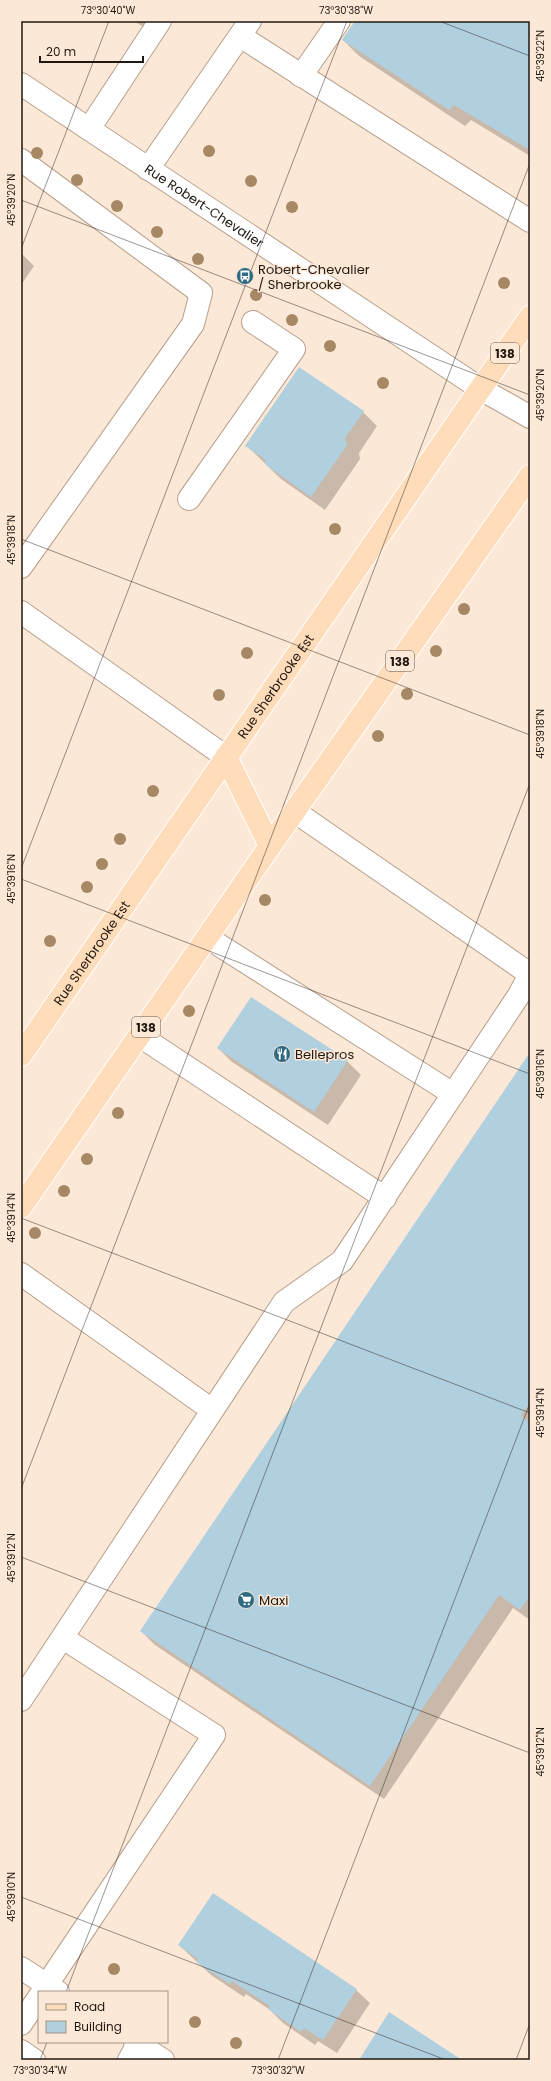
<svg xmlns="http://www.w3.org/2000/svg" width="551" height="2081" viewBox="0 0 551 2081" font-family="Poppins,sans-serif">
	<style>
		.shadow { fill: #0003 }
		.building { fill: #b0d0df }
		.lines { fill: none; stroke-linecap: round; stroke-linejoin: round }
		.minor-casing { stroke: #b7a08b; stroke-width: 24 }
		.major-casing { stroke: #fff; stroke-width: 24 }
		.minor { stroke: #fff; stroke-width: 22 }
		.major { stroke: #ffddba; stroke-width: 22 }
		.tree { fill: #a78864 }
		.ticks { fill: none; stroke: #211911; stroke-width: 1; stroke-opacity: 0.45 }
		.labels { text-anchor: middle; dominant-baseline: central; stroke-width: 3; stroke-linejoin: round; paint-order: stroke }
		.shield { fill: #fce8d6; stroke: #63574c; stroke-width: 1 }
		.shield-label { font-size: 12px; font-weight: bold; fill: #211911 }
		.street-label { font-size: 13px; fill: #211911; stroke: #fce8d6 }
		.poi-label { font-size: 13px; fill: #211911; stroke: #fce8d6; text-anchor: start }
		.neatline { fill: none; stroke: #211911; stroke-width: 1.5 }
		.ticks-label { font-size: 10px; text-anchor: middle; fill: #211911 }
	</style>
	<rect width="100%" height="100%" fill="#fce8d6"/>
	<path class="shadow" d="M 134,21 L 161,21 L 153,33 Z
		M 356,21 L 530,21 L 530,156 L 471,120 L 465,126 L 359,56 L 343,40 Z
		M 21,253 L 34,266 L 21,285 Z
		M 299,368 L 363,412 L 377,426 L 359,453 L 360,459 L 325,510 L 281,479 L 246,445 Z
		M 218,1048 L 347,1061 L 361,1075 L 328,1125 L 232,1062 Z
		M 530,1054 L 530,1620 L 513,1608 L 384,1799 L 155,1645 L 141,1631 Z
		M 179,1945 L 356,1990 L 370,2003 L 337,2053 L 318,2041 L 315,2045 L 283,2023 L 270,2010 L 246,1994 L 244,1997 L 211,1975 Z"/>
	<path class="building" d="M 355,21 L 530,21 L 530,150 L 454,105 L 449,110 L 342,40 Z
		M 299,367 L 364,411 L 345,438 L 347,445 L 311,497 L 266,465 L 265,459 L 245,446 Z
		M 251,997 L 348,1060 L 314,1112 L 217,1048 Z
		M 530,1052 L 530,1402 L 521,1416 L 530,1423 L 530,1596 L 520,1610 L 499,1595 L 370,1786 L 140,1631 Z
		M 213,1893 L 357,1989 L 323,2040 L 304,2028 L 301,2032 L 268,2009 L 270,2006 L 232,1981 L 230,1984 L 196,1962 L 198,1959 L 178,1945 Z
		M 389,2012 L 462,2060 L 359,2060 Z"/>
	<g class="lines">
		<g class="minor-casing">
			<g id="minor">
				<path d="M 240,36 L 530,221"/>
				<path d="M 301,76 L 339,21"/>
				<path id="s1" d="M 21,84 L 481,389 L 530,417"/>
				<path d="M 89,129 L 160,21"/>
				<path d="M 21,160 L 201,293 L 193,324 L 21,567"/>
				<path d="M 148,169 L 250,21"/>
				<path d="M 189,499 L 294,349 L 253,322"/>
				<path d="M 21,612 L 226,757"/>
				<path d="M 294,811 L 530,974"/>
				<path d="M 208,938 L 453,1094"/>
				<path d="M 140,1036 L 385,1198"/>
				<path d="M 21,1274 L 212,1410"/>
				<path d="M 21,1700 L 284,1302 L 342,1261 L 519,995 L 530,974"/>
				<path d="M 21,1968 L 58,1992"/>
				<path d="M 42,1992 L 214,1735 L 63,1638"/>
				<path d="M 21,2024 L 39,1997"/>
				<path d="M 135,2042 L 163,2060"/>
				<path d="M 21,2051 L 34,2060"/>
				<path d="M 129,2060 L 138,2044"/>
			</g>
		</g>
		<g class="major-casing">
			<g id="major">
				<path d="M 226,757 L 270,846"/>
				<path id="s2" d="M 21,1055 L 530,317"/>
				<path d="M 21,1207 L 270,846 L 530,476"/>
			</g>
		</g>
		<use href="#minor" class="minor"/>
		<use href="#major" class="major"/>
	</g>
	<g class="tree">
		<circle cx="209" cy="151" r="6"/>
		<circle cx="37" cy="153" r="6"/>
		<circle cx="77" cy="180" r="6"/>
		<circle cx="251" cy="181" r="6"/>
		<circle cx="117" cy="206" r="6"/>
		<circle cx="292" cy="207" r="6"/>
		<circle cx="157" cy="232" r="6"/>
		<circle cx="198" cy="259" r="6"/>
		<circle cx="504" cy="283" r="6"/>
		<circle cx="256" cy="295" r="6"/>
		<circle cx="292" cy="320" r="6"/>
		<circle cx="330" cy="346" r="6"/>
		<circle cx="383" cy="383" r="6"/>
		<circle cx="335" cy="529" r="6"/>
		<circle cx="464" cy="609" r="6"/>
		<circle cx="436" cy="651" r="6"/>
		<circle cx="247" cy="653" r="6"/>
		<circle cx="407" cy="694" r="6"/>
		<circle cx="219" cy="695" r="6"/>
		<circle cx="378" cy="736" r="6"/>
		<circle cx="153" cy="791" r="6"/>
		<circle cx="120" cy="839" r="6"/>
		<circle cx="102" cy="864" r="6"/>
		<circle cx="87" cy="887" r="6"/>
		<circle cx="265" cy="900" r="6"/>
		<circle cx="50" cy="941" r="6"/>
		<circle cx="189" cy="1011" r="6"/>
		<circle cx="118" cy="1113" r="6"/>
		<circle cx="87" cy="1159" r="6"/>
		<circle cx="64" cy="1191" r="6"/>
		<circle cx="35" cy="1233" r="6"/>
		<circle cx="114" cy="1969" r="6"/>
		<circle cx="195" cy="2022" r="6"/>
		<circle cx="236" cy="2043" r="6"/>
	</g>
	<path class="ticks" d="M 439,21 L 530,56M 21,200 L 530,395M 21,249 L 109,21M 21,539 L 530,735M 21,869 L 347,21M 21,879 L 530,1074M 21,1218 L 530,1413M 21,1489 L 530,163M 21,1557 L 530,1753M 21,1897 L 446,2060M 66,1992 L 530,783M 40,2060 L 47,2042M 278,2060 L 530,1403M 516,2060 L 530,2023"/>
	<defs>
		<g id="bus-disc" transform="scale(0.9)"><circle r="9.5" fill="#2e6a81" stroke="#fce8d6"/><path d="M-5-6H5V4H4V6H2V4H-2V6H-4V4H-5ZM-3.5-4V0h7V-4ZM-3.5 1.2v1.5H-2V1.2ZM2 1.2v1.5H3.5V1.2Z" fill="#fff"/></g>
		<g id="restaurant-disc" transform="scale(0.9)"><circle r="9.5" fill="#2e6a81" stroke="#fce8d6"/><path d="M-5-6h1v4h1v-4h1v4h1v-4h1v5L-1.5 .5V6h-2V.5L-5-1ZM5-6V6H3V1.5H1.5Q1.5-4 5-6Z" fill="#fff"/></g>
		<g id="supermarket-disc" transform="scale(0.9)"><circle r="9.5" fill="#2e6a81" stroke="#fce8d6"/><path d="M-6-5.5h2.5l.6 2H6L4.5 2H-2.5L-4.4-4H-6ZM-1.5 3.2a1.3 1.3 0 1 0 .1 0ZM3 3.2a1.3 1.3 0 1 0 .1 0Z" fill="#fff"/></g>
	</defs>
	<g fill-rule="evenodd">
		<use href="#bus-disc" x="245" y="276"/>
		<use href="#restaurant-disc" x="282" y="1054"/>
		<use href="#supermarket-disc" x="246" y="1600"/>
	</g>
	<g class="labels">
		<g class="shield">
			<rect x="491" y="343" width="28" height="20" rx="3"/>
			<rect x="386" y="651" width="28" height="20" rx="3"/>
			<rect x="132" y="1017" width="28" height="20" rx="3"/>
		</g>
		<g class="shield-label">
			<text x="505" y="353">138</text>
			<text x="400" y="661">138</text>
			<text x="146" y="1027">138</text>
		</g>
		<g class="street-label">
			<text stroke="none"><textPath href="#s1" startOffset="220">Rue Robert-Chevalier</textPath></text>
			<text stroke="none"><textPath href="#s2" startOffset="448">Rue Sherbrooke Est</textPath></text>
			<text stroke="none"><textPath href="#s2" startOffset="124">Rue Sherbrooke Est</textPath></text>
		</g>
		<g class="poi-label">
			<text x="258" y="269">Robert-Chevalier<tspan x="258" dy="15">/ Sherbrooke</tspan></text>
			<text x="295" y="1054">Bellepros</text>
			<text x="259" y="1600">Maxi</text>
		</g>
	</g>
	<rect width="551" height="2081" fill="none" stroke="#fce8d6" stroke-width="44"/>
	<rect x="38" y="1991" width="130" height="52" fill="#fce8d6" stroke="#a49587"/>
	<rect x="46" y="2004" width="20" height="6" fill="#ffddba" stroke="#a49587"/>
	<text x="74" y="2011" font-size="12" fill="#211911">Road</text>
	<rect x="46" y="2021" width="20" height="12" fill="#b0d0df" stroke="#a49587"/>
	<text x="74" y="2031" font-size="12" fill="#211911">Building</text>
	<path d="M40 56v6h103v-6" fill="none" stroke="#211911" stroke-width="2"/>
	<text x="46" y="56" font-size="12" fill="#211911" stroke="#fce8d6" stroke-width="3" paint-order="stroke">20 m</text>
	<rect x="22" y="22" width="507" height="2037" class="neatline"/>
	<g class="ticks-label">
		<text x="108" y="14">73°30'40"W</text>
		<text x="346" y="14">73°30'38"W</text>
		<text transform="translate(540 56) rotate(-90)" y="4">45°39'22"N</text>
		<text transform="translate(11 200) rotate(-90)" y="4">45°39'20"N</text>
		<text transform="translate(540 395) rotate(-90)" y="4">45°39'20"N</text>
		<text transform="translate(11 540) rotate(-90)" y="4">45°39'18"N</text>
		<text transform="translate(540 734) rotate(-90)" y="4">45°39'18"N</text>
		<text transform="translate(11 879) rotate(-90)" y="4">45°39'16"N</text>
		<text transform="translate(540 1074) rotate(-90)" y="4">45°39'16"N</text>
		<text transform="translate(11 1218) rotate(-90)" y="4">45°39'14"N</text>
		<text transform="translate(540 1413) rotate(-90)" y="4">45°39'14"N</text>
		<text transform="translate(11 1558) rotate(-90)" y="4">45°39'12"N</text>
		<text transform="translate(540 1752) rotate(-90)" y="4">45°39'12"N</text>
		<text transform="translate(11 1897) rotate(-90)" y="4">45°39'10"N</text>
		<text x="40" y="2074">73°30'34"W</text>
		<text x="278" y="2074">73°30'32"W</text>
	</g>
</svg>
